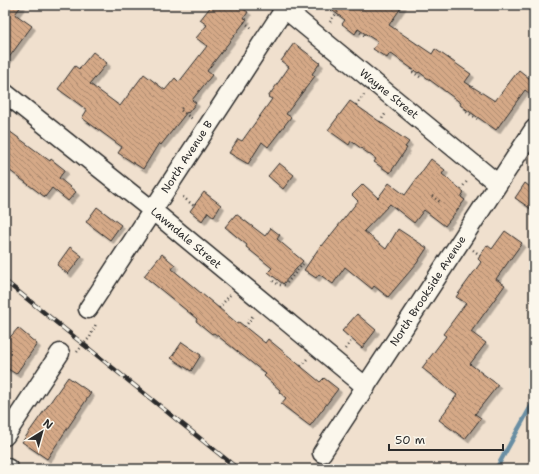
<svg xmlns="http://www.w3.org/2000/svg" width="539" height="474" viewBox="0 0 539 474" font-family="'Shantell Sans',sans-serif">
	<style>
		.lines { fill: none; stroke-linecap: round; stroke-linejoin: round }
		.stream { stroke: #698ea3; stroke-width: 4.5 }
		.building { fill: url(#building-back-hatch); stroke: #2b2b2b; filter: url(#shadow) }
		.street-casing { stroke: #2b2b2b; stroke-width: 21 }
		.path { stroke: #2b2b2b; stroke-width: 2.5; stroke-dasharray: 1 3; stroke-linecap: butt }
		.street { stroke: #fbf7ec; stroke-width: 18 }
		.rail-casing { stroke: #2b2b2b; stroke-width: 4.5 }
		.rail { stroke: #fbf7ec; stroke-width: 3; stroke-dasharray: 9; stroke-linecap: butt }
		.labels { text-anchor: middle; dominant-baseline: central; stroke-width: 3; stroke-linejoin: round; paint-order: stroke }
		.street-label { font-size: 11px; fill: #2b2b2b; stroke: #fbf7ec }
	</style>
	<defs>
		<pattern id="building-back-hatch" width="6" height="6" patternUnits="userSpaceOnUse"><rect width="6" height="6" fill="#d5a987"/><path d="M-1 5l2 2M0 0l6 6M5-1l2 2" fill="none" stroke="#ad8a6f"/></pattern>
		<filter id="shadow"><feDropShadow dx="3.5" dy="3.5" stdDeviation="0" flood-color="#0004"/></filter>
	</defs>
	<rect width="100%" height="100%" fill="#f0e0ce"/>
	<filter id="ink" filterUnits="userSpaceOnUse"><feTurbulence type="fractalNoise" baseFrequency=".025" numOctaves="2"/><feDisplacementMap in="SourceGraphic" scale="8" xChannelSelector="R" yChannelSelector="G"/><feConvolveMatrix kernelMatrix="1 2 1 2 8 2 1 2 1" color-interpolation-filters="sRGB"/></filter>
	<g filter="url(#ink)">
		<g class="lines">
			<path class="stream" d="M 496,469 L 534,401"/>
		</g>
		<path class="building" d="M 5,5 L 22,5 L 15,14 L 32,26 L 5,63 Z
			M 212,5 L 238,5 L 248,12 L 244,18 L 247,19 L 207,71 L 212,75 L 192,100 L 196,103 L 188,113 L 187,112 L 161,145 L 159,143 L 143,169 L 118,153 L 122,147 L 82,118 L 87,110 L 58,89 L 75,66 L 79,69 L 93,52 L 107,63 L 90,84 L 120,106 L 144,74 L 165,90 L 175,78 L 179,82 L 207,46 L 196,38 L 207,25 L 200,20 Z
			M 325,5 L 403,5 L 389,25 L 432,54 L 435,49 L 471,74 L 465,82 L 495,101 L 519,70 L 534,82 L 534,97 L 525,90 L 496,130 L 460,105 L 461,103 L 419,72 L 418,73 L 390,53 L 387,58 L 373,49 L 378,42 L 358,29 L 355,34 L 342,24 L 345,20 Z
			M 294,43 L 320,63 L 312,74 L 315,76 L 286,114 L 291,117 L 268,147 L 262,142 L 248,164 L 229,153 L 238,139 L 242,141 L 272,99 L 268,97 L 289,67 L 281,61 Z
			M 350,101 L 409,142 L 405,147 L 407,148 L 390,173 L 374,162 L 376,159 L 351,141 L 349,145 L 328,130 Z
			M 5,128 L 50,161 L 51,159 L 65,170 L 59,178 L 76,192 L 68,201 L 52,188 L 45,197 L 5,167 Z
			M 431,159 L 445,170 L 442,174 L 464,192 L 461,197 L 465,200 L 445,226 L 424,210 L 414,223 L 390,204 L 364,231 L 386,249 L 398,229 L 427,248 L 417,263 L 388,297 L 374,286 L 372,289 L 345,267 L 333,284 L 319,274 L 316,278 L 304,270 L 321,245 L 322,246 L 358,201 L 352,195 L 363,184 L 378,198 L 389,183 L 405,195 Z
			M 279,163 L 294,175 L 283,189 L 268,176 Z
			M 525,183 L 534,190 L 534,211 L 515,198 Z
			M 204,192 L 221,205 L 214,217 L 208,212 L 202,221 L 190,211 Z
			M 97,207 L 121,225 L 110,240 L 86,222 Z
			M 236,214 L 265,236 L 271,228 L 280,235 L 277,239 L 303,261 L 283,284 L 268,272 L 272,268 L 246,247 L 247,245 L 225,227 Z
			M 505,231 L 522,243 L 496,279 L 505,285 L 471,332 L 486,343 L 470,364 L 498,385 L 475,414 L 481,418 L 465,439 L 439,420 L 457,395 L 422,368 L 446,336 L 443,334 L 466,303 L 456,297 L 479,265 L 481,262 L 478,259 L 487,245 L 492,249 Z
			M 70,247 L 82,256 L 68,274 L 57,265 Z
			M 162,254 L 175,265 L 172,269 L 237,323 L 239,322 L 265,343 L 268,339 L 320,382 L 324,378 L 338,389 L 310,426 L 281,404 L 286,398 L 279,392 L 280,390 L 264,376 L 266,374 L 214,333 L 212,334 L 196,321 L 197,319 L 144,276 Z
			M 357,314 L 376,330 L 362,348 L 342,331 Z
			M 18,328 L 37,344 L 16,374 L 5,367 L 5,343 Z
			M 182,342 L 201,355 L 191,371 L 171,358 Z
			M 68,377 L 91,393 L 47,459 L 22,442 Z"/>
		<g class="lines">
			<g class="street-casing">
				<path id="street" d="M 280,5 L 498,184
					M 5,93 L 152,210 L 366,387
					M 88,309 L 287,5
					M 5,436 L 60,353
					M 322,453 L 534,129
					M 5,467 L 9,469"/>
			</g>
			<path class="path" d="M 244,22 L 253,29
				M 330,22 L 339,10
				M 357,30 L 365,36
				M 412,69 L 411,71 L 420,77
				M 356,105 L 364,95
				M 182,108 L 180,110 L 194,120
				M 466,109 L 465,111 L 477,119
				M 380,122 L 386,113
				M 461,189 L 468,180
				M 432,196 L 440,202
				M 183,197 L 194,206
				M 473,250 L 480,255
				M 273,281 L 279,285 L 285,285 L 303,264
				M 219,308 L 230,295
				M 245,327 L 254,314
				M 345,349 L 352,340
				M 77,352 L 90,337 L 96,324
				M 301,366 L 307,359"/>
			<use href="#street" class="street"/>
			<g class="rail-casing">
				<path id="rail" d="M 5,281 L 238,469"/>
			</g>
			<use href="#rail" class="rail"/>
		</g>
	</g>
	<g class="labels">
		<g class="street-label">
			<text transform="translate(389 94) rotate(39)">Wayne Street</text>
			<text transform="translate(187 157) rotate(-57)">North Avenue B</text>
			<text transform="translate(186 238) rotate(40)">Lawndale Street</text>
			<text transform="translate(428 291) rotate(-57)">North Brookside Avenue</text>
		</g>
	</g>
	<rect width="539" height="474" fill="none" stroke="#fbf7ec" stroke-width="20"/>
	<rect x="10" y="10" width="519" height="454" fill="none" stroke="#2b2b2b" stroke-width="1.5" filter="url(#ink)"/>
	<g transform="translate(42 432) rotate(37)" stroke="#fbf7ec" stroke-width="3" paint-order="stroke">
	<path d="M0-3L7 15L0 10L-7 15Z" fill="#2b2b2b"/>
	<text y="-6" font-size="11" font-weight="bold" text-anchor="middle" fill="#2b2b2b">N</text>
	</g>
	<path d="M389 444v6h114v-6" fill="none" stroke="#2b2b2b" stroke-width="2"/>
	<text x="395" y="444" font-size="12" fill="#2b2b2b" stroke="#fbf7ec" stroke-width="3" paint-order="stroke">50 m</text>
</svg>
